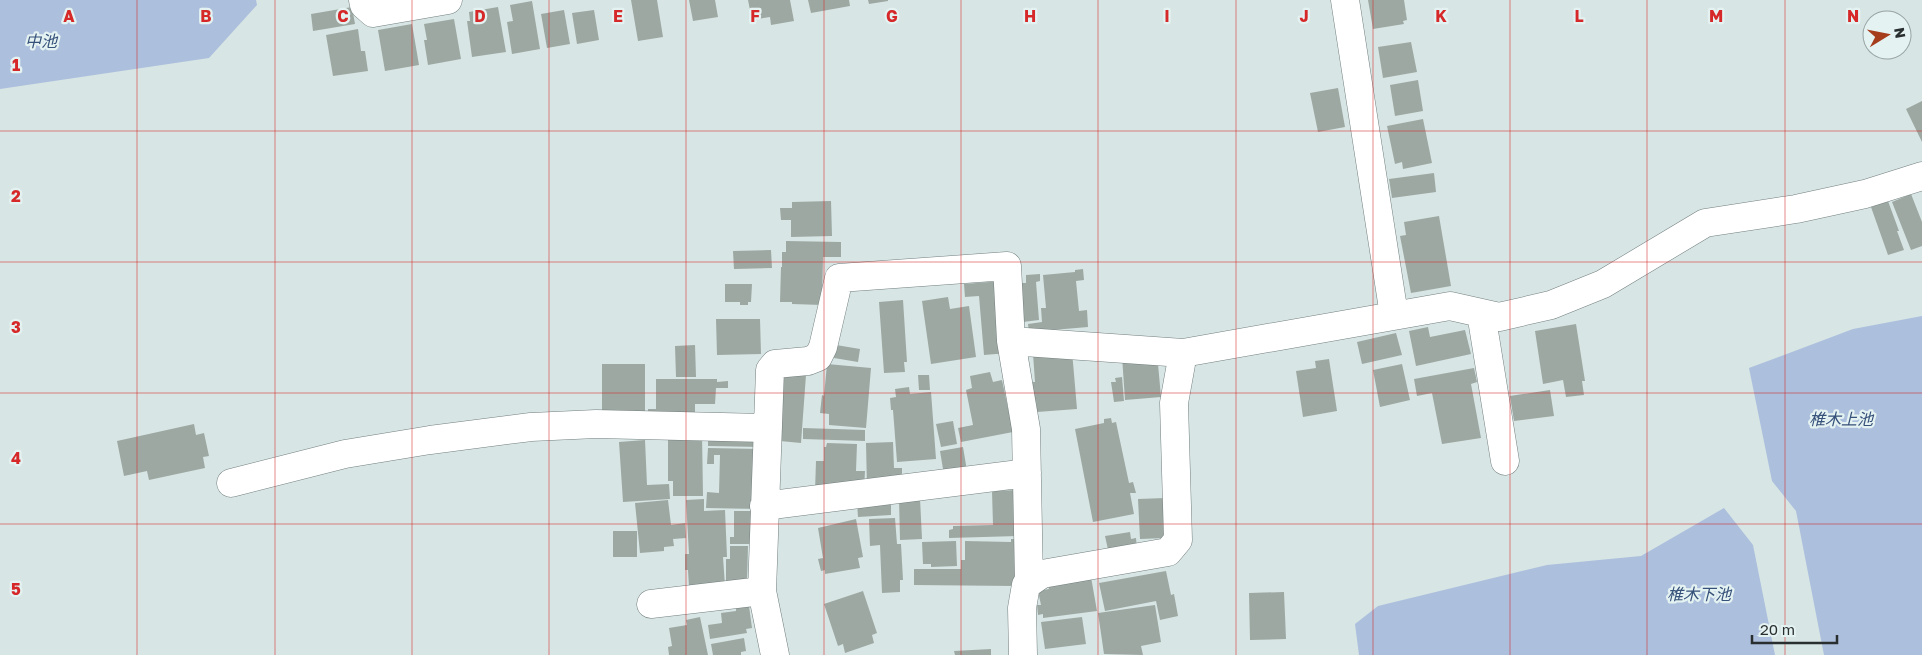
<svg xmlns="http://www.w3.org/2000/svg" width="1922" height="655" viewBox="0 0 1922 655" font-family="'Golos Text','Noto Sans JP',sans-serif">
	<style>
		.water { fill: #acbfdd }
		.building { fill: #9da8a2 }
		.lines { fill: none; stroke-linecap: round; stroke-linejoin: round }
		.minor-casing { stroke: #737f7f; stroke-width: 29 }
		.minor { stroke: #fff; stroke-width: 28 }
		.grid { fill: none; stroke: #d62828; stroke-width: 1; stroke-opacity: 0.55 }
		.labels { text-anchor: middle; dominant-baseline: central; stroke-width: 4.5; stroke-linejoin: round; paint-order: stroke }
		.water-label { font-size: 16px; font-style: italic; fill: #36517a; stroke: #e4f2f2 }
		.grid-label { font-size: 16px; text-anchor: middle; font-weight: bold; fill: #d62828; stroke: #e4f2f2; stroke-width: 4.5; stroke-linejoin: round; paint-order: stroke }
	</style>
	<rect width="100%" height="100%" fill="#d7e5e4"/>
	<path class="water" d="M 0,0 L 256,0 L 257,5 L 209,58 L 0,89 Z
		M 1922,316 L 1922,655 L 1824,655 L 1796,511 L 1772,481 L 1749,368 L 1853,329 Z
		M 1724,508 L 1753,545 L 1775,655 L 1359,655 L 1355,624 L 1378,606 L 1547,565 L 1641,556 Z"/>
	<path class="building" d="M 631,0 L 657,0 L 663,37 L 638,41 Z
		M 689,0 L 715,0 L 718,17 L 693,21 Z
		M 748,0 L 790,0 L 794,21 L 771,25 L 770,17 L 752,20 Z
		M 808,0 L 849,0 L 850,6 L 811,13 Z
		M 868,0 L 888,0 L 888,1 L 869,4 Z
		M 1368,0 L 1404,0 L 1407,20 L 1403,21 L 1404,24 L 1373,29 Z
		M 532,1 L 540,49 L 512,54 L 507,22 L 513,21 L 510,5 Z
		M 352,7 L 355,24 L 313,31 L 311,14 Z
		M 498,7 L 506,52 L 472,57 L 467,21 L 470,21 L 469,12 Z
		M 564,10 L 570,44 L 547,48 L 541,14 Z
		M 594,10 L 599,40 L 577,44 L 572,13 Z
		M 454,19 L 461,59 L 428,65 L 424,40 L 427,40 L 424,24 Z
		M 412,24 L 419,65 L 385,71 L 378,30 Z
		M 358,29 L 361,51 L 365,51 L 368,71 L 333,76 L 326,35 Z
		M 1411,42 L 1417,72 L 1383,78 L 1378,47 Z
		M 1418,80 L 1423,111 L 1395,116 L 1390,85 Z
		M 1338,88 L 1345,127 L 1318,132 L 1310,93 Z
		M 1922,101 L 1922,142 L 1906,109 Z
		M 1423,119 L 1432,163 L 1403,169 L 1402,162 L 1395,164 L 1387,126 Z
		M 1434,173 L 1436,192 L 1392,198 L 1389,179 Z
		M 1911,194 L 1922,222 L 1922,246 L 1911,250 L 1892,202 Z
		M 831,201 L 832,236 L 791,237 L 791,220 L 781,220 L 780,208 L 792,208 L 792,202 Z
		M 1888,201 L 1899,231 L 1897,231 L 1904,250 L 1888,255 L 1871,207 Z
		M 1439,216 L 1451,286 L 1411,293 L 1400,236 L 1406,235 L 1404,222 Z
		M 786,241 L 841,242 L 841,257 L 823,257 L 822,305 L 792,304 L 792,302 L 780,302 L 781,267 L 782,267 L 782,252 L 786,252 Z
		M 771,250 L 772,268 L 734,269 L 733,251 Z
		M 1083,269 L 1084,280 L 1076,281 L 1079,311 L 1087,310 L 1088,327 L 1029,332 L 1028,324 L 1042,322 L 1041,308 L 1046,308 L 1043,275 L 1075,272 L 1075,270 Z
		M 1040,274 L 1040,281 L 1036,282 L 1039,320 L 1023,322 L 1020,283 L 1026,283 L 1026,275 Z
		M 1002,281 L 1008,353 L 984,355 L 979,296 L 965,297 L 964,284 Z
		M 725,284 L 752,284 L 751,302 L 748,302 L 748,305 L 740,305 L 740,302 L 725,302 Z
		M 948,297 L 950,309 L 969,306 L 976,357 L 931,364 L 922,301 Z
		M 903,300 L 907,362 L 904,362 L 905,372 L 884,373 L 879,302 Z
		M 716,319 L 760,319 L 761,354 L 717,355 Z
		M 1576,324 L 1585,381 L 1582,381 L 1584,395 L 1566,397 L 1563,380 L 1543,384 L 1535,331 Z
		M 1428,327 L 1430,337 L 1465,330 L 1471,354 L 1416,366 L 1409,331 Z
		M 1396,333 L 1402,355 L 1362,364 L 1357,342 Z
		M 695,345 L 696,377 L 676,377 L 675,346 Z
		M 836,345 L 860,349 L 858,362 L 834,358 Z
		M 1072,351 L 1077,409 L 1037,412 L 1036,401 L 1033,401 L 1031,382 L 1035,382 L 1033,354 Z
		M 1157,353 L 1161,397 L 1125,400 L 1122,356 Z
		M 1329,359 L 1337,411 L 1303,417 L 1296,371 L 1316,368 L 1315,361 Z
		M 602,364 L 645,364 L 645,421 L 602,420 Z
		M 827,364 L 871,368 L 866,428 L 829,425 L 829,414 L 820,413 L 822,395 L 824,396 Z
		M 1402,364 L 1410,400 L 1380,407 L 1373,370 Z
		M 1474,368 L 1477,382 L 1471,384 L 1481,438 L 1442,444 L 1432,393 L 1417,396 L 1414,379 Z
		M 990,372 L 993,382 L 1002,380 L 1013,432 L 961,442 L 958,428 L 973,425 L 966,390 L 972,388 L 970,376 Z
		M 784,374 L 806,375 L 801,443 L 780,441 Z
		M 918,375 L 929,375 L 930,390 L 919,390 Z
		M 1122,377 L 1124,401 L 1114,402 L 1111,382 L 1116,382 L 1115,378 Z
		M 656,379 L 717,379 L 717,382 L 728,381 L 728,388 L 716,388 L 715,404 L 695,404 L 695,413 L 648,420 L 648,409 L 656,409 Z
		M 909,387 L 910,394 L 931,392 L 936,459 L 897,462 L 893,410 L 891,410 L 890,398 L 896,397 L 895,389 Z
		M 1550,390 L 1554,416 L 1514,421 L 1510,396 Z
		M 1111,418 L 1112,423 L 1116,422 L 1129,483 L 1133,482 L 1136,493 L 1130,493 L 1134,514 L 1093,522 L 1075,429 L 1104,423 L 1104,419 Z
		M 953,421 L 957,444 L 941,447 L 936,424 Z
		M 194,424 L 196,435 L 204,433 L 209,456 L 203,457 L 205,468 L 149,480 L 147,471 L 124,476 L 117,441 Z
		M 803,428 L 865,430 L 865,441 L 803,439 Z
		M 668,433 L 702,433 L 703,496 L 673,496 L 673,481 L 668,481 Z
		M 708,433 L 761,434 L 761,447 L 708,446 Z
		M 645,440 L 647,485 L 669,484 L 670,499 L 623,502 L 619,442 Z
		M 893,442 L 894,468 L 902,468 L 902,485 L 867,488 L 866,443 Z
		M 827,443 L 857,444 L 856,471 L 865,471 L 864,489 L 815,491 L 816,461 L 824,461 L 824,447 L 826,447 Z
		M 963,447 L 968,477 L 945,481 L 940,451 Z
		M 708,448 L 761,449 L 759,509 L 706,508 L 707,492 L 719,493 L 720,455 L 714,455 L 714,464 L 707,464 Z
		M 1018,490 L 1020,536 L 949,538 L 949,530 L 953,529 L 953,526 L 993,525 L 992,491 Z
		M 920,498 L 922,539 L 900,540 L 899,499 Z
		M 1165,498 L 1166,538 L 1140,539 L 1138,499 Z
		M 704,499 L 704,511 L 725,510 L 727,557 L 723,557 L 725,586 L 689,587 L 688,570 L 685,570 L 685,554 L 689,554 L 686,500 Z
		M 668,500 L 671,525 L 685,523 L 686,538 L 673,539 L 674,546 L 664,547 L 664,551 L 640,553 L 635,503 Z
		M 891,501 L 891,515 L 858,517 L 857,503 Z
		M 734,511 L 757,511 L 757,544 L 730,544 L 730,537 L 734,537 Z
		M 895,518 L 897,544 L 901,544 L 903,580 L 900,580 L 900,592 L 882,593 L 880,545 L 870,546 L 869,519 Z
		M 856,519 L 863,557 L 858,558 L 860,568 L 825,574 L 825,570 L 821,571 L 818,559 L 823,558 L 818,528 Z
		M 613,531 L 637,531 L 637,557 L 613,557 Z
		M 1130,532 L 1131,539 L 1136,538 L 1137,549 L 1109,554 L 1105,536 Z
		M 1011,539 L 1020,539 L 1015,586 L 914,585 L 914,569 L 961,569 L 961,560 L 965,560 L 965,541 L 1011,542 Z
		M 956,541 L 957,566 L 931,567 L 931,564 L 923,564 L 922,542 Z
		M 730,546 L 748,546 L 747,583 L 726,583 L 726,559 L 730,559 Z
		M 1166,571 L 1171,595 L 1174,594 L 1178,616 L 1160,620 L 1156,601 L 1105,611 L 1099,583 Z
		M 1091,577 L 1097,611 L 1043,618 L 1043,614 L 1038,615 L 1037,605 L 1041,605 L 1038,591 L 1049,589 L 1048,585 Z
		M 863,591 L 877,633 L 872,635 L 874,643 L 845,653 L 843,644 L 838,646 L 824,604 Z
		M 1284,592 L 1286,639 L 1250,640 L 1249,593 Z
		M 1155,605 L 1161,642 L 1141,646 L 1143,655 L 1104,654 L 1098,613 Z
		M 749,606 L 752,628 L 746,629 L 747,633 L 710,639 L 708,625 L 722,623 L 721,613 L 736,611 L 736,608 Z
		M 700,617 L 708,655 L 669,655 L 668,647 L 672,646 L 669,628 L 687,625 L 686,620 Z
		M 1082,617 L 1086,644 L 1045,649 L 1041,622 Z
		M 744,638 L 746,651 L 741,652 L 741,655 L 713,655 L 711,644 Z
		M 991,649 L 991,655 L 955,655 L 954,651 Z"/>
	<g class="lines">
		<g class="minor-casing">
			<path id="minor" d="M 363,0 L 364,5 L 373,13 L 448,0
				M 1345,0 L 1394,315
				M 1481,313 L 1505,461
				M 1011,341 L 1183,353
				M 231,483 L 345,454 L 430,440 L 531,427 L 596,424 L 768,428
				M 764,506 L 1027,473
				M 651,604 L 762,591
				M 775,655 L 762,591 L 770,370 L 775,364 L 808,361 L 818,357 L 823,347 L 839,278 L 1007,266 L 1011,341 L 1026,429 L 1029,582
				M 1023,655 L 1022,608 L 1026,585 L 1042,574 L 1168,552 L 1178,540 L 1174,403 L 1183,353 L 1450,306 L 1499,317 L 1551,305 L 1603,284 L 1705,223 L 1796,209 L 1865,194 L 1922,176"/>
		</g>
		<use href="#minor" class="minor"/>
	</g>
	<path class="grid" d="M 137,0 L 137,655M 275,0 L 275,655M 412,0 L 412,655M 549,0 L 549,655M 686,0 L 686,655M 824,0 L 824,655M 961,0 L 961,655M 1098,0 L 1098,655M 1236,0 L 1236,655M 1373,0 L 1373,655M 1510,0 L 1510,655M 1647,0 L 1647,655M 1785,0 L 1785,655M 0,131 L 1922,131M 0,262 L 1922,262M 0,393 L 1922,393M 0,524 L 1922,524"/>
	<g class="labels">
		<g class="water-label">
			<text x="41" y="41">中池</text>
			<text x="1841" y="419">椎木上池</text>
			<text x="1699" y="594">椎木下池</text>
		</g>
	</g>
	<g class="grid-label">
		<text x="69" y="22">A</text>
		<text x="206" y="22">B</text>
		<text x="343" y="22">C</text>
		<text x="480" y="22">D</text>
		<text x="618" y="22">E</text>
		<text x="755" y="22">F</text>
		<text x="892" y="22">G</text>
		<text x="1030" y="22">H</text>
		<text x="1167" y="22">I</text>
		<text x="1304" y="22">J</text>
		<text x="1441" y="22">K</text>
		<text x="1579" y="22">L</text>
		<text x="1716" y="22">M</text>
		<text x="1853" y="22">N</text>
		<text x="16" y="71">1</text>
		<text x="16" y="202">2</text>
		<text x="16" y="333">3</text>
		<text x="16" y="464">4</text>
		<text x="16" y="595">5</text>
	</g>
	<g transform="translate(1887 35) rotate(80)"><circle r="24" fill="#e4f2f2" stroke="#99a4a4"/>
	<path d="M0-4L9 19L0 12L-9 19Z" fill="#a53d1d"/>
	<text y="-8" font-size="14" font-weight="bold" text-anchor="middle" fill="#292e2e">N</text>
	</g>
	<path d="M1752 635v8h85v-8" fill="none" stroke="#292e2e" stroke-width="2.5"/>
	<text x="1760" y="635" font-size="15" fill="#292e2e" stroke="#e4f2f2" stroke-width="4" paint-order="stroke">20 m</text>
</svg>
